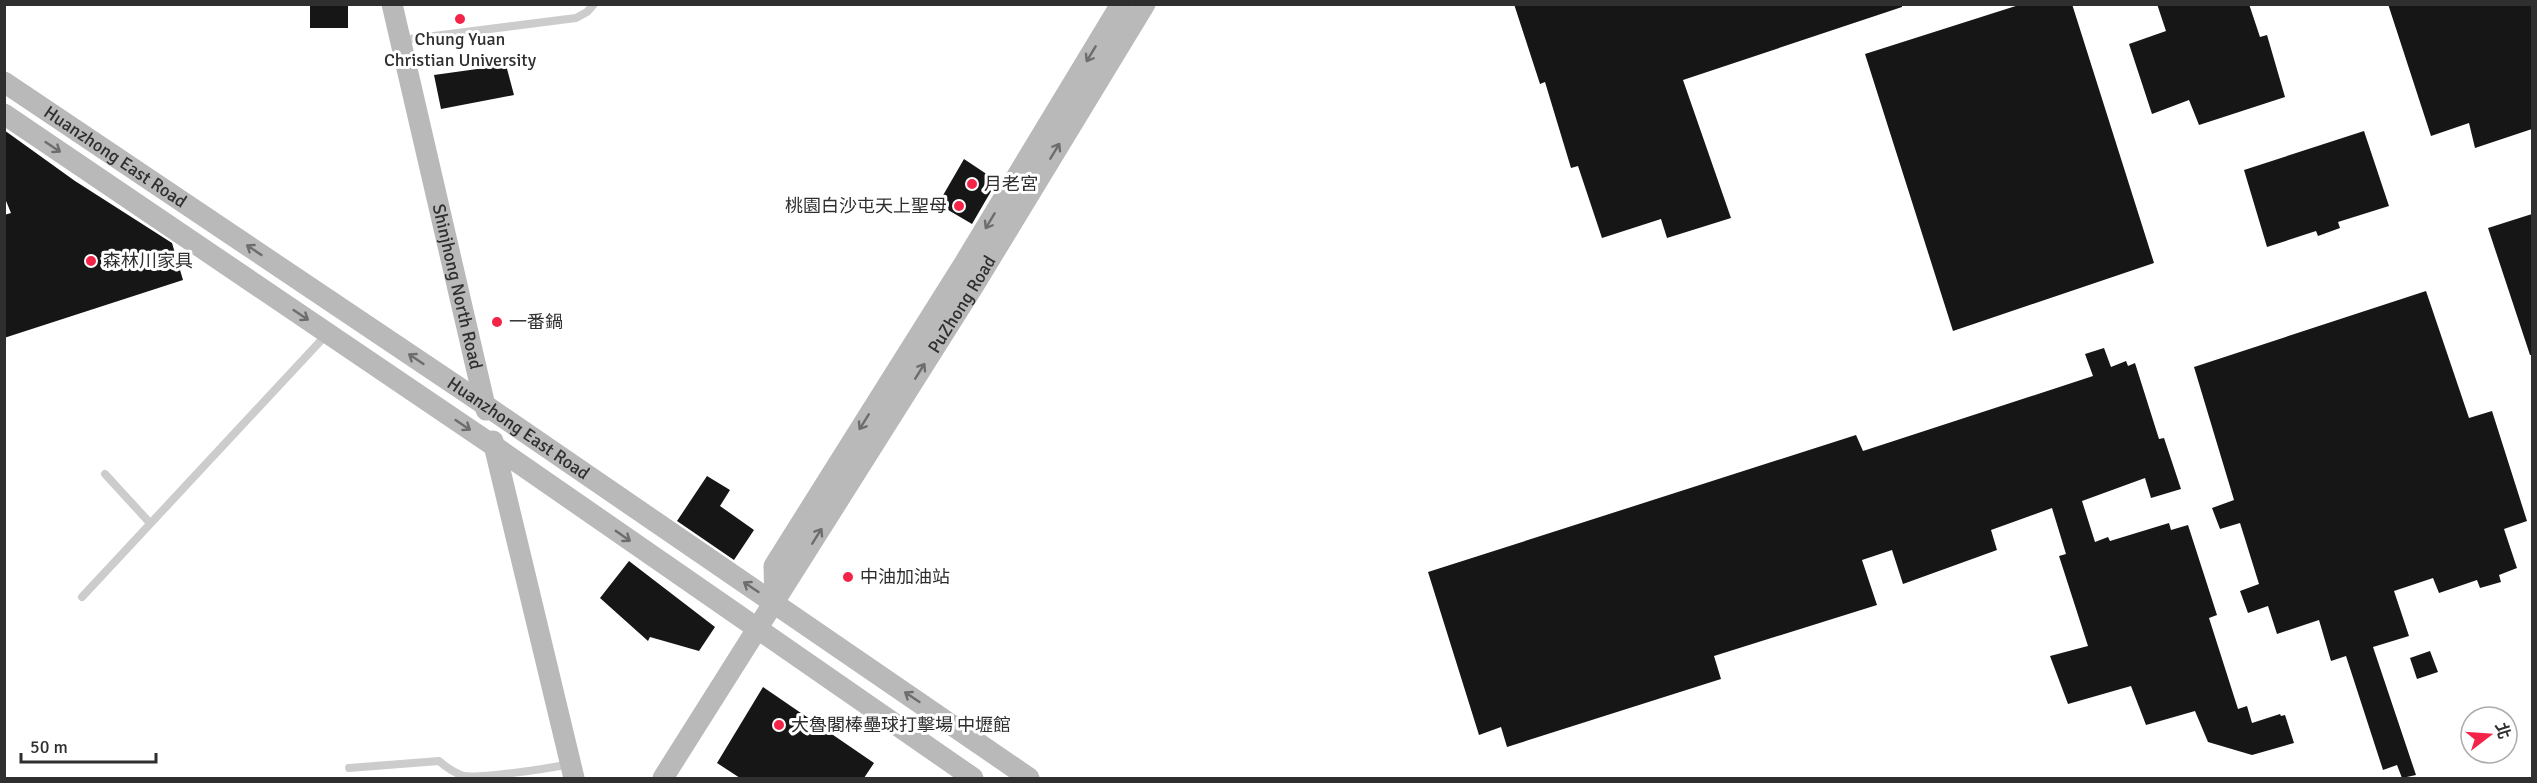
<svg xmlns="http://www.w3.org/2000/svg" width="2537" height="783" viewBox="0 0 2537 783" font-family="Signika,'Noto Sans TC',sans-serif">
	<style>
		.building { fill: #161616 }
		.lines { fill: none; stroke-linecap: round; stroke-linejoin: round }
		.lane { stroke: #ccc; stroke-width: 8 }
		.secondary { stroke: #b9b9b9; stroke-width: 21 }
		.oneway { stroke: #6d6d6d }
		.poi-dot { fill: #f32447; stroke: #fff; stroke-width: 2 }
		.labels { text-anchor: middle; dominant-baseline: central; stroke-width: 6; stroke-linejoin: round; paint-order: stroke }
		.poi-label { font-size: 18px; fill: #2f2f2f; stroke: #fff; text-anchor: start }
		.street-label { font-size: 18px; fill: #2f2f2f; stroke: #fff }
	</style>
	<rect width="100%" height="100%" fill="#fff"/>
	<path class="building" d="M 310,4 L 348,4 L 348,28 L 310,28 Z
		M 1514,4 L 1902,4 L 1902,7 L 1683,80 L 1731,218 L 1667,238 L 1661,219 L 1602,238 L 1578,166 L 1571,168 L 1545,82 L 1540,84 Z
		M 2022,4 L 2072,4 L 2154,263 L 1953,331 L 1865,54 Z
		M 2157,4 L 2249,4 L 2260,37 L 2267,35 L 2285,97 L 2199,125 L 2189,100 L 2152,114 L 2129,44 L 2166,31 Z
		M 2388,4 L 2532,4 L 2532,129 L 2475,148 L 2469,123 L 2431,136 Z
		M 506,65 L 514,95 L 441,109 L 434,75 Z
		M 4,130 L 75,181 L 172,243 L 183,280 L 4,338 L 4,215 L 11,213 L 4,196 Z
		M 2364,131 L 2389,206 L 2338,222 L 2340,228 L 2318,236 L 2316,231 L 2267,247 L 2244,170 Z
		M 964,159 L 997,181 L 972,224 L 938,204 Z
		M 2532,214 L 2532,355 L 2530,355 L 2488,228 Z
		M 2426,291 L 2469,418 L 2492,411 L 2527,521 L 2504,529 L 2517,568 L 2499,575 L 2501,582 L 2480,588 L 2477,580 L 2439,593 L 2433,578 L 2394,591 L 2409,636 L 2373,647 L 2416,775 L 2402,778 L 2397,765 L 2383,770 L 2346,656 L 2331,661 L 2319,620 L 2277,634 L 2268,606 L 2248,613 L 2240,591 L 2259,584 L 2240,523 L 2220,529 L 2212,508 L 2234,500 L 2194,367 Z
		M 2104,348 L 2111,367 L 2126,361 L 2128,366 L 2135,363 L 2159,439 L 2164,438 L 2181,489 L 2151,498 L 2145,478 L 2082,501 L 2095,542 L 2108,537 L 2110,541 L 2169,523 L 2171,530 L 2188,525 L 2217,615 L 2209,618 L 2238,709 L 2247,706 L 2252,723 L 2280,714 L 2281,716 L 2285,715 L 2294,743 L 2252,755 L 2208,742 L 2195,711 L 2146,725 L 2131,686 L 2068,704 L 2050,656 L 2088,646 L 2059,556 L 2066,554 L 2052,508 L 1991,530 L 1997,550 L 1903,584 L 1892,550 L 1862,560 L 1877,605 L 1714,656 L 1721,679 L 1507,747 L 1501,727 L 1479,735 L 1428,572 L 1856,435 L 1863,451 L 2093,376 L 2085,354 Z
		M 707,476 L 730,490 L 720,506 L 754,530 L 734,560 L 677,521 Z
		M 629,561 L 715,627 L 699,651 L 650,637 L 648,641 L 600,598 Z
		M 2430,651 L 2438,672 L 2417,679 L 2410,658 Z
		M 763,687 L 874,763 L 864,778 L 740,778 L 717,763 Z"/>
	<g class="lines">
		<path class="lane" d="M 402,40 L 576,18 L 587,12 L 594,4
			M 105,474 L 150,523
			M 82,597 L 327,334
			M 349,768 L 439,761 C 447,768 454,773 464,776 C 478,779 552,768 569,764"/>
		<g class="secondary">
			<path id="s1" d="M 392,4 L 486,410"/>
			<path id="s2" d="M 4,82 L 485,405 L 1029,778"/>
			<path d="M 4,114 L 494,446 L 973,778"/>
			<path d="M 493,441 L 574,778"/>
			<path d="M 775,603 L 774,566 L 965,262 L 1121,4"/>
			<path id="s3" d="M 663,778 L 973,287 L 1145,4"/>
		</g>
	</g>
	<defs><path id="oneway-shaft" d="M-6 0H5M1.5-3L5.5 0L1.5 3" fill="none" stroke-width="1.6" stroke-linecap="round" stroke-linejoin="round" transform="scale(1.5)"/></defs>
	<g class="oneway">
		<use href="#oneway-shaft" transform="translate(1091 54) rotate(121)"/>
		<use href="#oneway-shaft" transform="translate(53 147) rotate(34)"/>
		<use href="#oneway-shaft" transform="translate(1055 151) rotate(-59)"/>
		<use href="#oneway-shaft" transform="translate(990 221) rotate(121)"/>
		<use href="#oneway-shaft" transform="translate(254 250) rotate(-146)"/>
		<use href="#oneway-shaft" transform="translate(301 315) rotate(34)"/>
		<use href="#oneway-shaft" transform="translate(416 359) rotate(-146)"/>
		<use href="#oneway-shaft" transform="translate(920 371) rotate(-58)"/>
		<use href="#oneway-shaft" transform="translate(864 422) rotate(122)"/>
		<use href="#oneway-shaft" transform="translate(463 425) rotate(34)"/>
		<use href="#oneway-shaft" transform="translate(623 536) rotate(35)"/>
		<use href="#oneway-shaft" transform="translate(817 536) rotate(-58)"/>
		<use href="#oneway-shaft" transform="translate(751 587) rotate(-146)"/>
		<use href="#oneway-shaft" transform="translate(912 697) rotate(-146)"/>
	</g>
	<g class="poi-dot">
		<circle cx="460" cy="19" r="6"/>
		<circle cx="972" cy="184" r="6"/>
		<circle cx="959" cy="206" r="6"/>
		<circle cx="91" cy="261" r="6"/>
		<circle cx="497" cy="322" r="6"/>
		<circle cx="848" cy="577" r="6"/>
		<circle cx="779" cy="725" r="6"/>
	</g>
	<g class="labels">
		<g class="poi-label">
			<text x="460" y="39" text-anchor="middle">Chung Yuan<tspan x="460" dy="21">Christian University</tspan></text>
			<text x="984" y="184">月老宮</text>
			<text x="947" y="206" text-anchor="end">桃園白沙屯天上聖母</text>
			<text x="103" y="261">森林川家具</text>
			<text x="509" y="322">一番鍋</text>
			<text x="860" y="577">中油加油站</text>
			<text x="791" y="725">大魯閣棒壘球打擊場 中壢館</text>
		</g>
		<g class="street-label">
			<text stroke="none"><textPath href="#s2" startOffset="134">Huanzhong East Road</textPath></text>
			<text stroke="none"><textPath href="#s1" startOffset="290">Shinjhong North Road</textPath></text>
			<text stroke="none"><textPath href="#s3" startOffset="560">PuZhong Road</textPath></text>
			<text stroke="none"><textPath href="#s2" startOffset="620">Huanzhong East Road</textPath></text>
		</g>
	</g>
	<rect width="2537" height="783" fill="none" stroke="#2f2f2f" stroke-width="12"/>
	<g transform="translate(2489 735) rotate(73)"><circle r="28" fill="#ffffff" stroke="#acacac" stroke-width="1.5"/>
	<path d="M0-4.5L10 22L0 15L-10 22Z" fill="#f32447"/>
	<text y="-9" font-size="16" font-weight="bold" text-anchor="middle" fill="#2f2f2f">北</text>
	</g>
	<path d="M21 753v9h135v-9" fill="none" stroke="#2f2f2f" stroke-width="3"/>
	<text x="30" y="753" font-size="18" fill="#2f2f2f" stroke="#ffffff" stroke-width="4.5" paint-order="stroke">50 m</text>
</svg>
